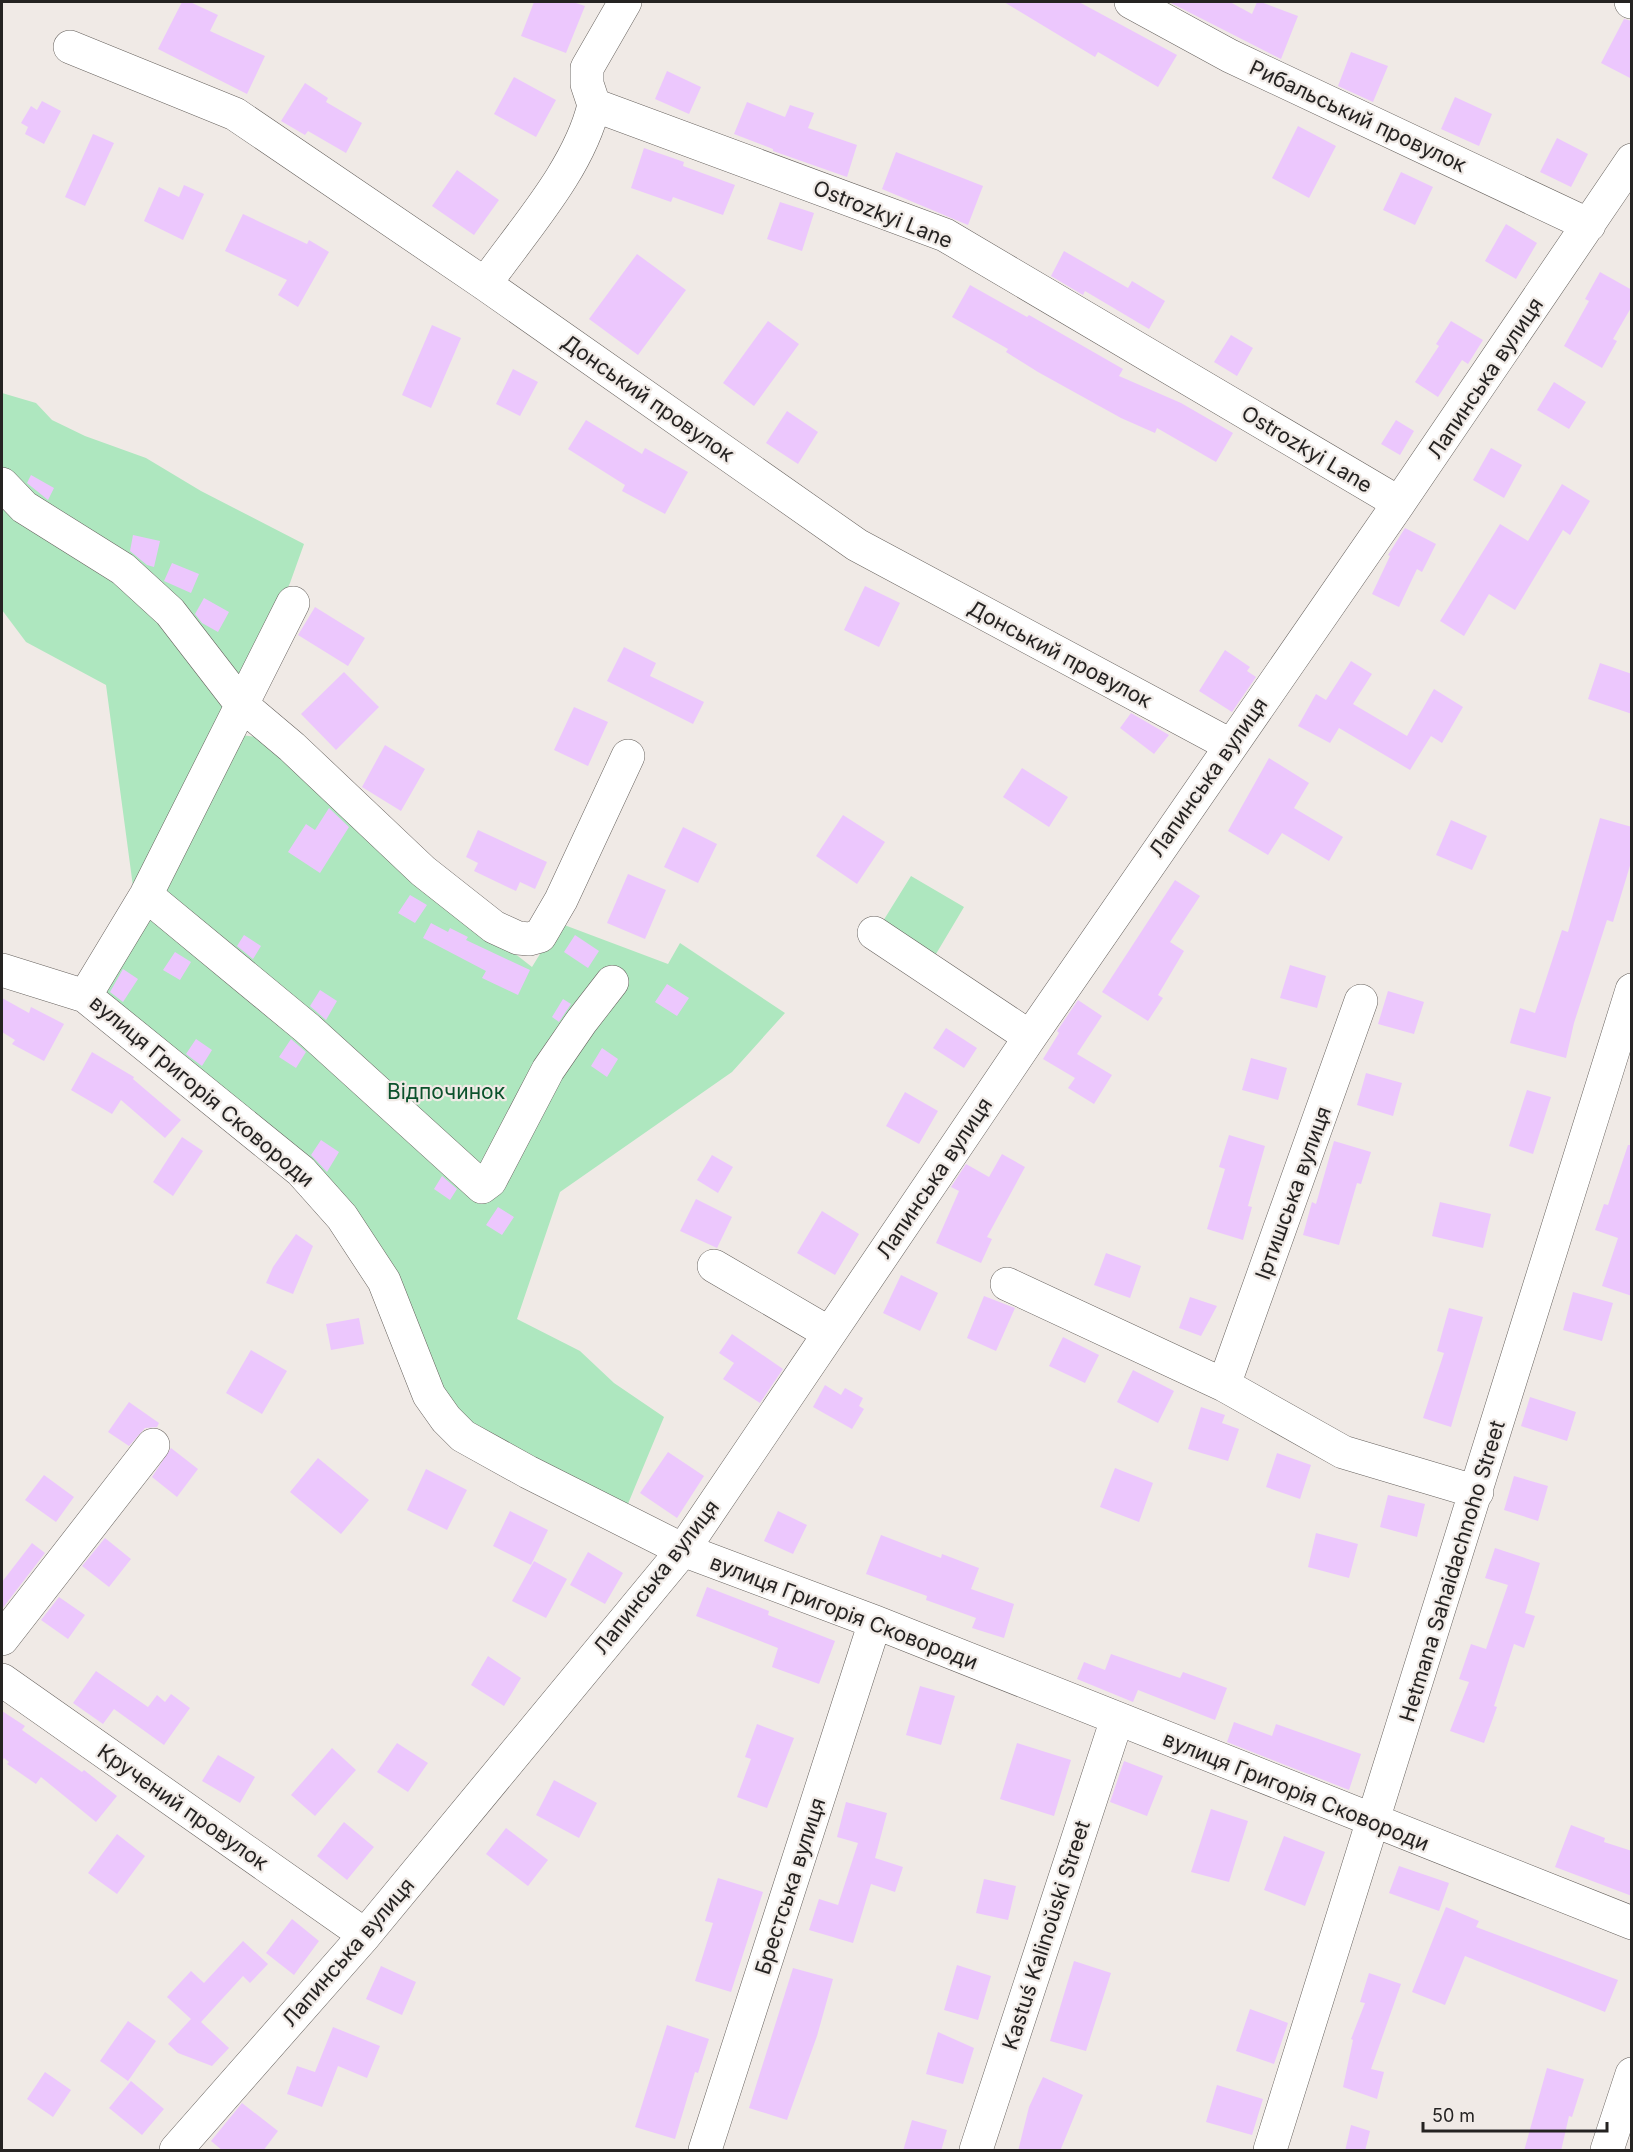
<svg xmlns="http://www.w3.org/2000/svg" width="1633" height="2152" viewBox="0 0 1633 2152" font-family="Inter,sans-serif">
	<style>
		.green { fill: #aee7bf }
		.building { fill: #ecc7fd }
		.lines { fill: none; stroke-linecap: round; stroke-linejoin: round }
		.minor-casing { stroke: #67625e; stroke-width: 34 }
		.minor { stroke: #fff; stroke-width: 33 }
		.labels { text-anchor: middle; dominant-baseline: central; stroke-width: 4.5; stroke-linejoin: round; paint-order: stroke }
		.street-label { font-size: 21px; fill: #252322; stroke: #f0eae6 }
		.park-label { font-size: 21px; fill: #0b512b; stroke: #f0eae6 }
	</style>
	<rect width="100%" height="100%" fill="#f0eae6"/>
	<path class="green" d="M 2,393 L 36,403 L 52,420 L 85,436 L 146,458 L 201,491 L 304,544 L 290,583 L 249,672 L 134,894 L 106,685 L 26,642 L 2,610 Z
		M 241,735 L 257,737 L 437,893 L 532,967 L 559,923 L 668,964 L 680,943 L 785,1013 L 732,1072 L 560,1192 L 517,1319 L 580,1351 L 614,1383 L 664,1417 L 625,1511 L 460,1422 L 371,1242 L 97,996 L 160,892 Z
		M 911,876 L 964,907 L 933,959 L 880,926 Z"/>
	<path class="building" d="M 182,2 L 190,2 L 218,15 L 210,31 L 265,56 L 247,94 L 158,49 Z
		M 534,2 L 573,2 L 585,6 L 566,53 L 521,36 Z
		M 1004,2 L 1079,2 L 1177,55 L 1158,87 L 1098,52 L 1095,57 Z
		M 1169,2 L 1230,2 L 1252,14 L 1257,2 L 1261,2 L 1298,16 L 1281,59 Z
		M 1624,19 L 1632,21 L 1632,79 L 1601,63 Z
		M 1351,52 L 1388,66 L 1373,102 L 1338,86 Z
		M 667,71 L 701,87 L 689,114 L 655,99 Z
		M 514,77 L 556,100 L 536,137 L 494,114 Z
		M 305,83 L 328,98 L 326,102 L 362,123 L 346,153 L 308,131 L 305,135 L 281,121 Z
		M 1455,97 L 1492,114 L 1479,146 L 1441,129 Z
		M 42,101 L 61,111 L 44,144 L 25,134 L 28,127 L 21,123 L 31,106 L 37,110 Z
		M 747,102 L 785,117 L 790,105 L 814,113 L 808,128 L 857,145 L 847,177 L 773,151 L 773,149 L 734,134 Z
		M 1298,126 L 1336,146 L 1309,198 L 1272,178 Z
		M 93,134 L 114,143 L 85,206 L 65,197 Z
		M 1557,138 L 1588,154 L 1571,187 L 1540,172 Z
		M 644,148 L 684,162 L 683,166 L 735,185 L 723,215 L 673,197 L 671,202 L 631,188 Z
		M 896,152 L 983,186 L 968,225 L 882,189 Z
		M 457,170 L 499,200 L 474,235 L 432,206 Z
		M 1401,172 L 1433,187 L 1415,225 L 1383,210 Z
		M 184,185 L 204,194 L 183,240 L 144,221 L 159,187 L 179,197 Z
		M 780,202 L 814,213 L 802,251 L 767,239 Z
		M 243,214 L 307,244 L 309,240 L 329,252 L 298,307 L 278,295 L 287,280 L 225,251 Z
		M 1506,224 L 1537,243 L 1516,279 L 1485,261 Z
		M 1064,251 L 1128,288 L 1132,281 L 1165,301 L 1149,329 L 1085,291 L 1083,295 L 1051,276 Z
		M 637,254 L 686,290 L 638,355 L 589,319 Z
		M 1600,272 L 1632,290 L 1632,306 L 1613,339 L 1617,341 L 1602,368 L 1564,346 L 1589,301 L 1585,299 Z
		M 970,285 L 1027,317 L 1029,315 L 1123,369 L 1119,376 L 1181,403 L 1233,433 L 1216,462 L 1157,428 L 1155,433 L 1121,418 L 1038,372 L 1006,352 L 1008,349 L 952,317 Z
		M 768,321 L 799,344 L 754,406 L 723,383 Z
		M 1451,321 L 1483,340 L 1468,364 L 1462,360 L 1438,397 L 1415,382 L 1439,346 L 1436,344 Z
		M 432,325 L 461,338 L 431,408 L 402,395 Z
		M 1231,335 L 1253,348 L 1237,376 L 1214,362 Z
		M 513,369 L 538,382 L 520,416 L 496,404 Z
		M 1554,382 L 1586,402 L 1569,429 L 1537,410 Z
		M 787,411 L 818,432 L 798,464 L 766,443 Z
		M 586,420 L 642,454 L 645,448 L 688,472 L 665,514 L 622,491 L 625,485 L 568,449 Z
		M 1396,420 L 1414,431 L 1400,455 L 1381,444 Z
		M 1491,448 L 1522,465 L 1504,498 L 1473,480 Z
		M 31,475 L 54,488 L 48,500 L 27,483 Z
		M 1562,484 L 1590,501 L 1570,535 L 1563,530 L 1515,610 L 1489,594 L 1464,636 L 1440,621 L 1500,524 L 1528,541 Z
		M 1405,528 L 1436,544 L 1422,572 L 1417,569 L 1399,607 L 1372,594 L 1390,556 L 1388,555 Z
		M 133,535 L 160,541 L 154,567 L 147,565 L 130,551 Z
		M 172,563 L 199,574 L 191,593 L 164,581 Z
		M 865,586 L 900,603 L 879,647 L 844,630 Z
		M 204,598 L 229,612 L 218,632 L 202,623 L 195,614 Z
		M 315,607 L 365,638 L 348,666 L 298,635 Z
		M 624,647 L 656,663 L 650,676 L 704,702 L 693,724 L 607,681 Z
		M 1225,650 L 1250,667 L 1247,671 L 1256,677 L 1232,712 L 1199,691 Z
		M 1351,661 L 1372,674 L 1353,704 L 1407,736 L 1434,689 L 1463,707 L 1442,743 L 1431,736 L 1410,770 L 1339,728 L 1330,743 L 1298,726 L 1316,694 L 1326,700 Z
		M 1600,663 L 1632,674 L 1632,714 L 1588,699 Z
		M 344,672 L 379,707 L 336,750 L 301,714 Z
		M 574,707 L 608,722 L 588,766 L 554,750 Z
		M 1131,713 L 1169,735 L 1154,754 L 1120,728 Z
		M 385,745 L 425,769 L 401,811 L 362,787 Z
		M 1269,758 L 1309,783 L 1294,808 L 1343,837 L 1329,861 L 1282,833 L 1268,855 L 1228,831 Z
		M 1022,768 L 1068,797 L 1049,827 L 1003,797 Z
		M 329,808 L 349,827 L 320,873 L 288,852 L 306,824 L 315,830 Z
		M 843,815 L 885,842 L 857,884 L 816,856 Z
		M 1600,818 L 1632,827 L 1632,859 L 1613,922 L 1607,920 L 1574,1023 L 1566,1058 L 1510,1043 L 1520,1008 L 1535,1013 L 1562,930 L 1568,932 Z
		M 1451,820 L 1487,836 L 1472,870 L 1436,855 Z
		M 683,827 L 717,844 L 698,883 L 664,867 Z
		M 478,830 L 547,862 L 535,889 L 520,882 L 516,891 L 474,871 L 478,863 L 466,857 Z
		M 628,874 L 666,890 L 645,939 L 607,923 Z
		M 1175,880 L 1200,896 L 1170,942 L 1184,951 L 1158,995 L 1163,998 L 1148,1021 L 1102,992 Z
		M 410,895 L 427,905 L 415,923 L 398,913 Z
		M 431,923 L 448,932 L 450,928 L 468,937 L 466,940 L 530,970 L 518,995 L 482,978 L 486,971 L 423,938 Z
		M 244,935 L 261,946 L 253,959 L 237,946 Z
		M 575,935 L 599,951 L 588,968 L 564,952 Z
		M 175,952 L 191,962 L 180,980 L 163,970 Z
		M 1290,965 L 1326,976 L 1317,1008 L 1280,998 Z
		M 123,969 L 138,979 L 123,1002 L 110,992 Z
		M 667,984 L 689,998 L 677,1016 L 655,1002 Z
		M 320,990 L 337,1001 L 326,1020 L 310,1006 Z
		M 1388,991 L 1424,1002 L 1414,1034 L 1378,1024 Z
		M 2,998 L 29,1013 L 31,1007 L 64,1024 L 44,1061 L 12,1044 L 15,1040 L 2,1032 Z
		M 563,999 L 571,1004 L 559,1022 L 552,1017 Z
		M 1078,1000 L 1102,1016 L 1077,1054 L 1112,1075 L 1094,1104 L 1068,1088 L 1075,1078 L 1043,1059 L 1059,1033 L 1057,1031 Z
		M 946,1028 L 977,1048 L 964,1068 L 933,1048 Z
		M 196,1039 L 212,1050 L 202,1066 L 186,1054 Z
		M 291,1039 L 306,1052 L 296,1068 L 279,1057 Z
		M 602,1048 L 618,1059 L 607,1077 L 591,1066 Z
		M 92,1052 L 134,1077 L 133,1079 L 181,1120 L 165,1138 L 121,1100 L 112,1114 L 71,1090 Z
		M 1251,1058 L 1287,1068 L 1278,1100 L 1242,1090 Z
		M 1366,1073 L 1402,1083 L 1393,1116 L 1357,1105 Z
		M 1527,1090 L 1551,1097 L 1533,1154 L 1509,1146 Z
		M 905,1092 L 938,1111 L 919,1144 L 886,1126 Z
		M 1229,1135 L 1265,1146 L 1248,1206 L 1252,1207 L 1243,1240 L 1207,1229 L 1225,1169 L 1219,1167 Z
		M 182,1137 L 203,1151 L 173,1196 L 153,1182 Z
		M 321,1140 L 339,1152 L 327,1172 L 311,1155 Z
		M 1334,1141 L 1371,1152 L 1361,1184 L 1357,1183 L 1339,1245 L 1303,1235 L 1312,1202 L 1316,1204 Z
		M 1628,1145 L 1632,1145 L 1632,1296 L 1602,1286 L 1618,1238 L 1595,1230 L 1604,1204 L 1608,1205 Z
		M 1002,1154 L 1025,1167 L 987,1237 L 992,1239 L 981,1263 L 936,1243 L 959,1191 L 951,1187 L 966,1164 L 989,1177 Z
		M 712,1155 L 733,1167 L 718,1193 L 697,1180 Z
		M 442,1176 L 457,1189 L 450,1200 L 434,1189 Z
		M 696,1199 L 732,1217 L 717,1248 L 680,1231 Z
		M 1440,1202 L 1491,1214 L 1483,1248 L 1432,1236 Z
		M 498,1207 L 514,1217 L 502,1235 L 486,1225 Z
		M 822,1211 L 859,1234 L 835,1275 L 797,1253 Z
		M 296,1234 L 313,1246 L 293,1294 L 266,1283 L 273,1267 Z
		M 1106,1253 L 1141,1266 L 1130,1298 L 1094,1285 Z
		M 901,1275 L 938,1293 L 920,1331 L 883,1313 Z
		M 1573,1292 L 1613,1303 L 1602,1341 L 1563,1330 Z
		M 984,1296 L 1015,1308 L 996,1351 L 967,1338 Z
		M 1190,1297 L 1217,1306 L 1201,1336 L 1179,1328 Z
		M 1449,1308 L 1483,1317 L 1451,1427 L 1423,1418 L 1444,1353 L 1437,1351 Z
		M 359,1318 L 364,1344 L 331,1350 L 326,1324 Z
		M 732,1334 L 783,1369 L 760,1403 L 723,1379 L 734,1363 L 719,1353 Z
		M 1063,1337 L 1099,1355 L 1085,1383 L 1049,1366 Z
		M 251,1350 L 287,1371 L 262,1414 L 226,1393 Z
		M 1133,1370 L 1174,1391 L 1158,1423 L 1117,1402 Z
		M 825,1385 L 841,1395 L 845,1388 L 863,1398 L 859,1406 L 864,1409 L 852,1429 L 813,1407 Z
		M 1530,1397 L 1576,1412 L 1567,1441 L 1521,1426 Z
		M 129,1402 L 159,1423 L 157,1427 L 145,1428 L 129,1446 L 108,1432 Z
		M 1201,1407 L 1225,1415 L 1222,1423 L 1239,1429 L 1228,1461 L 1188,1449 Z
		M 171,1448 L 198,1469 L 177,1497 L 152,1477 Z
		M 668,1452 L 704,1476 L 677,1518 L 640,1493 Z
		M 1277,1453 L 1311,1465 L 1300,1499 L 1266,1487 Z
		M 318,1458 L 369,1500 L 341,1534 L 290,1492 Z
		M 1115,1468 L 1153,1483 L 1139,1522 L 1100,1507 Z
		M 426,1469 L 467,1490 L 447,1530 L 407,1510 Z
		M 44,1475 L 74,1497 L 56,1522 L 25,1500 Z
		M 1514,1476 L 1548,1486 L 1538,1521 L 1504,1510 Z
		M 1388,1495 L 1425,1504 L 1417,1537 L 1380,1527 Z
		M 510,1511 L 548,1530 L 531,1565 L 493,1546 Z
		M 778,1511 L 807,1525 L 793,1554 L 764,1541 Z
		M 1316,1533 L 1358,1544 L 1349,1578 L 1308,1567 Z
		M 881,1535 L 941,1558 L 942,1554 L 979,1568 L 971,1589 L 1014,1604 L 1004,1638 L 972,1628 L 976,1618 L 926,1600 L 927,1596 L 866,1574 Z
		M 105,1538 L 131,1559 L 109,1587 L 82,1566 Z
		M 32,1543 L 45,1553 L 2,1609 L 2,1582 Z
		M 1495,1548 L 1540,1563 L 1525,1613 L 1535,1616 L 1524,1648 L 1514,1644 L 1494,1706 L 1497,1707 L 1484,1743 L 1450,1731 L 1469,1682 L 1459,1679 L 1471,1644 L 1486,1649 L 1508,1585 L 1485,1578 Z
		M 588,1552 L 623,1573 L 605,1604 L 570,1585 Z
		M 534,1561 L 567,1579 L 546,1618 L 512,1601 Z
		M 707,1587 L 769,1611 L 768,1615 L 835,1641 L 819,1684 L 772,1667 L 778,1648 L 696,1616 Z
		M 59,1597 L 85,1615 L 68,1639 L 41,1620 Z
		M 1111,1654 L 1180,1678 L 1183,1672 L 1227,1688 L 1215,1720 L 1138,1690 L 1133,1702 L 1077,1679 L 1084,1662 L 1105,1670 Z
		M 488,1656 L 521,1678 L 504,1706 L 471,1685 Z
		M 96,1671 L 148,1707 L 157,1695 L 165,1702 L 171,1694 L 190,1708 L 164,1745 L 114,1709 L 103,1724 L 73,1703 Z
		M 920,1686 L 955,1696 L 941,1745 L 906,1735 Z
		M 2,1711 L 25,1726 L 22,1730 L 82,1772 L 84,1770 L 117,1796 L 96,1822 L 41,1777 L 36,1784 L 7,1764 L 9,1762 L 4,1758 L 2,1762 Z
		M 1234,1722 L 1272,1736 L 1276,1724 L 1361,1754 L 1349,1790 L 1227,1742 Z
		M 757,1724 L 794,1738 L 767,1808 L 737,1797 L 751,1759 L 745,1757 Z
		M 397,1743 L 428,1763 L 408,1792 L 377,1772 Z
		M 1017,1743 L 1071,1760 L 1054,1816 L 1000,1799 Z
		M 332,1748 L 356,1770 L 315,1816 L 291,1795 Z
		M 218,1755 L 255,1777 L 240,1803 L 202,1781 Z
		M 1124,1761 L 1163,1776 L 1147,1816 L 1110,1802 Z
		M 554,1780 L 597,1803 L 579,1838 L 536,1815 Z
		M 846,1802 L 887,1813 L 875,1858 L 903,1867 L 895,1892 L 871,1884 L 853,1943 L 809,1930 L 819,1899 L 838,1905 L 858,1843 L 837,1837 Z
		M 1211,1809 L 1248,1821 L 1229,1882 L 1191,1872 Z
		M 344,1822 L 374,1847 L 347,1880 L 317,1856 Z
		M 1571,1825 L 1605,1838 L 1604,1842 L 1632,1851 L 1632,1896 L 1555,1867 Z
		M 506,1828 L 548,1860 L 528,1886 L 486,1854 Z
		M 117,1834 L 145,1856 L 117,1894 L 88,1873 Z
		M 1284,1836 L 1325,1852 L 1305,1906 L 1264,1890 Z
		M 1399,1866 L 1449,1883 L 1439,1911 L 1389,1893 Z
		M 718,1878 L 763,1892 L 731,1992 L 695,1981 L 713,1923 L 705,1921 Z
		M 984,1879 L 1016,1886 L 1008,1920 L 976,1913 Z
		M 1446,1907 L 1479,1921 L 1476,1927 L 1618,1980 L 1605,2012 L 1465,1956 L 1445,2005 L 1412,1992 Z
		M 292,1919 L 319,1941 L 294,1975 L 266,1953 Z
		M 243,1941 L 268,1964 L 250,1983 L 243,1976 L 201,2022 L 229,2048 L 212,2066 L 178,2053 L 168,2044 L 191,2019 L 167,1997 L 191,1971 L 204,1983 Z
		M 1074,1961 L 1111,1973 L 1086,2051 L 1050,2041 Z
		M 957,1965 L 991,1976 L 978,2020 L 944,2010 Z
		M 381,1966 L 416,1982 L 402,2015 L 366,1999 Z
		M 793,1968 L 833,1979 L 817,2036 L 787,2120 L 749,2108 Z
		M 1369,1973 L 1401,1984 L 1371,2069 L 1384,2072 L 1377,2099 L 1343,2087 L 1353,2040 L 1351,2039 L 1365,2003 L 1360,2002 Z
		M 1250,2009 L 1288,2023 L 1274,2064 L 1236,2051 Z
		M 128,2021 L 156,2041 L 128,2081 L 100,2061 Z
		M 667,2025 L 709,2039 L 698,2073 L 695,2072 L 675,2139 L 635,2127 Z
		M 333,2027 L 380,2046 L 367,2078 L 338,2066 L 322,2107 L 287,2094 L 297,2066 L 315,2072 Z
		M 938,2032 L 974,2048 L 963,2084 L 926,2074 Z
		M 1547,2068 L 1584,2079 L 1572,2117 L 1569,2116 L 1561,2151 L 1524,2151 Z
		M 45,2072 L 71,2090 L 53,2117 L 27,2099 Z
		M 1043,2077 L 1083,2095 L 1060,2151 L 1018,2151 L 1029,2107 Z
		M 131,2081 L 164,2109 L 142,2135 L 109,2108 Z
		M 1217,2085 L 1263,2099 L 1252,2135 L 1206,2122 Z
		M 242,2103 L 278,2131 L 263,2151 L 223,2151 L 211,2141 Z
		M 912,2120 L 947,2130 L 941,2151 L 903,2151 Z
		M 1351,2125 L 1370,2131 L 1365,2151 L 1345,2151 Z"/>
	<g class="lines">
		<g class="minor-casing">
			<path id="minor" d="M 1131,2 L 1230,56 L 1589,225
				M 1631,2 L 1632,2
				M 70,47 L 235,114 L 485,284 L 857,545 L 1230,745
				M 594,105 L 587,84 L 587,68 L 625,2
				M 485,284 C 523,230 579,169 594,105 L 945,235 L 1399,503
				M 2,484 L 24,507 L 123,569 L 170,612 L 241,704 L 292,747 L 423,871 L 494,927 L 518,938 L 529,939 L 540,936 L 561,900 L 628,756
				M 146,895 L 307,1028 L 482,1187 L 490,1181 L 548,1070 L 581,1022 L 612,982
				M 874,933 L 1030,1037
				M 2,970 L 85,996 L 301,1171 L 342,1217 L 384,1281 L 429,1395 L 446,1419 L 463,1436 L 528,1472 L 683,1550 L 875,1622 L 1632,1923
				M 85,996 L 146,895 L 293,603
				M 714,1266 L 829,1333
				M 1007,1284 L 1224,1385 L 1343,1452 L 1477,1492
				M 1224,1385 L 1361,1001
				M 2,1639 L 153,1445
				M 2,1680 L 365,1935
				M 176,2150 L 365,1935 L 683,1550 L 1030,1037 L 1399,503 L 1632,160
				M 705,2150 L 875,1622
				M 976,2150 L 1117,1719
				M 1270,2150 L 1632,990
				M 1607,2150 L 1632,2074"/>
		</g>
		<use href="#minor" class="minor"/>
	</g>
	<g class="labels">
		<g class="street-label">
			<text transform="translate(1358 116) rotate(25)">Рибальський провулок</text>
			<text transform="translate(883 214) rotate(22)">Ostrozkyi Lane</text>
			<text transform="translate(1485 378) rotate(-56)">Лапинська вулиця</text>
			<text transform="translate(648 398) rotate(35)">Донський провулок</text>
			<text transform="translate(1307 449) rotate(31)">Ostrozkyi Lane</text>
			<text transform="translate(1060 654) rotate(28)">Донський провулок</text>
			<text transform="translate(1208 777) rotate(-55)">Лапинська вулиця</text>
			<text transform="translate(202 1091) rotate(40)">вулиця Григорія Сковороди</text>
			<text transform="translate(934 1178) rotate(-56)">Лапинська вулиця</text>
			<text transform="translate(1293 1193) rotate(-70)">Іртишська вулиця</text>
			<text transform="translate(1452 1571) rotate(-73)">Hetmana Sahaidachnoho Street</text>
			<text transform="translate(656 1577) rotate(-52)">Лапинська вулиця</text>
			<text transform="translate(844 1612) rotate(21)">вулиця Григорія Сковороди</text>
			<text transform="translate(1296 1791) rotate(22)">вулиця Григорія Сковороди</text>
			<text transform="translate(183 1807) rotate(35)">Кручений провулок</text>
			<text transform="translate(790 1886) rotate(-72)">Брестська вулиця</text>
			<text transform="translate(1046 1935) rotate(-72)">Kastuś Kalinoŭski Street</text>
			<text transform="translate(348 1952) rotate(-49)">Лапинська вулиця</text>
		</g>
		<g class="park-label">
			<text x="446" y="1091">Відпочинок</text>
		</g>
	</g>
	<rect width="1633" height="2152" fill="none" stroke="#252322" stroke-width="6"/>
	<path d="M1423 2122v9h184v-9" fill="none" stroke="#252322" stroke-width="3"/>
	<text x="1432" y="2122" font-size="18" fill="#252322" stroke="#f0eae6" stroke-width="4.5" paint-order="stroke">50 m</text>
</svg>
